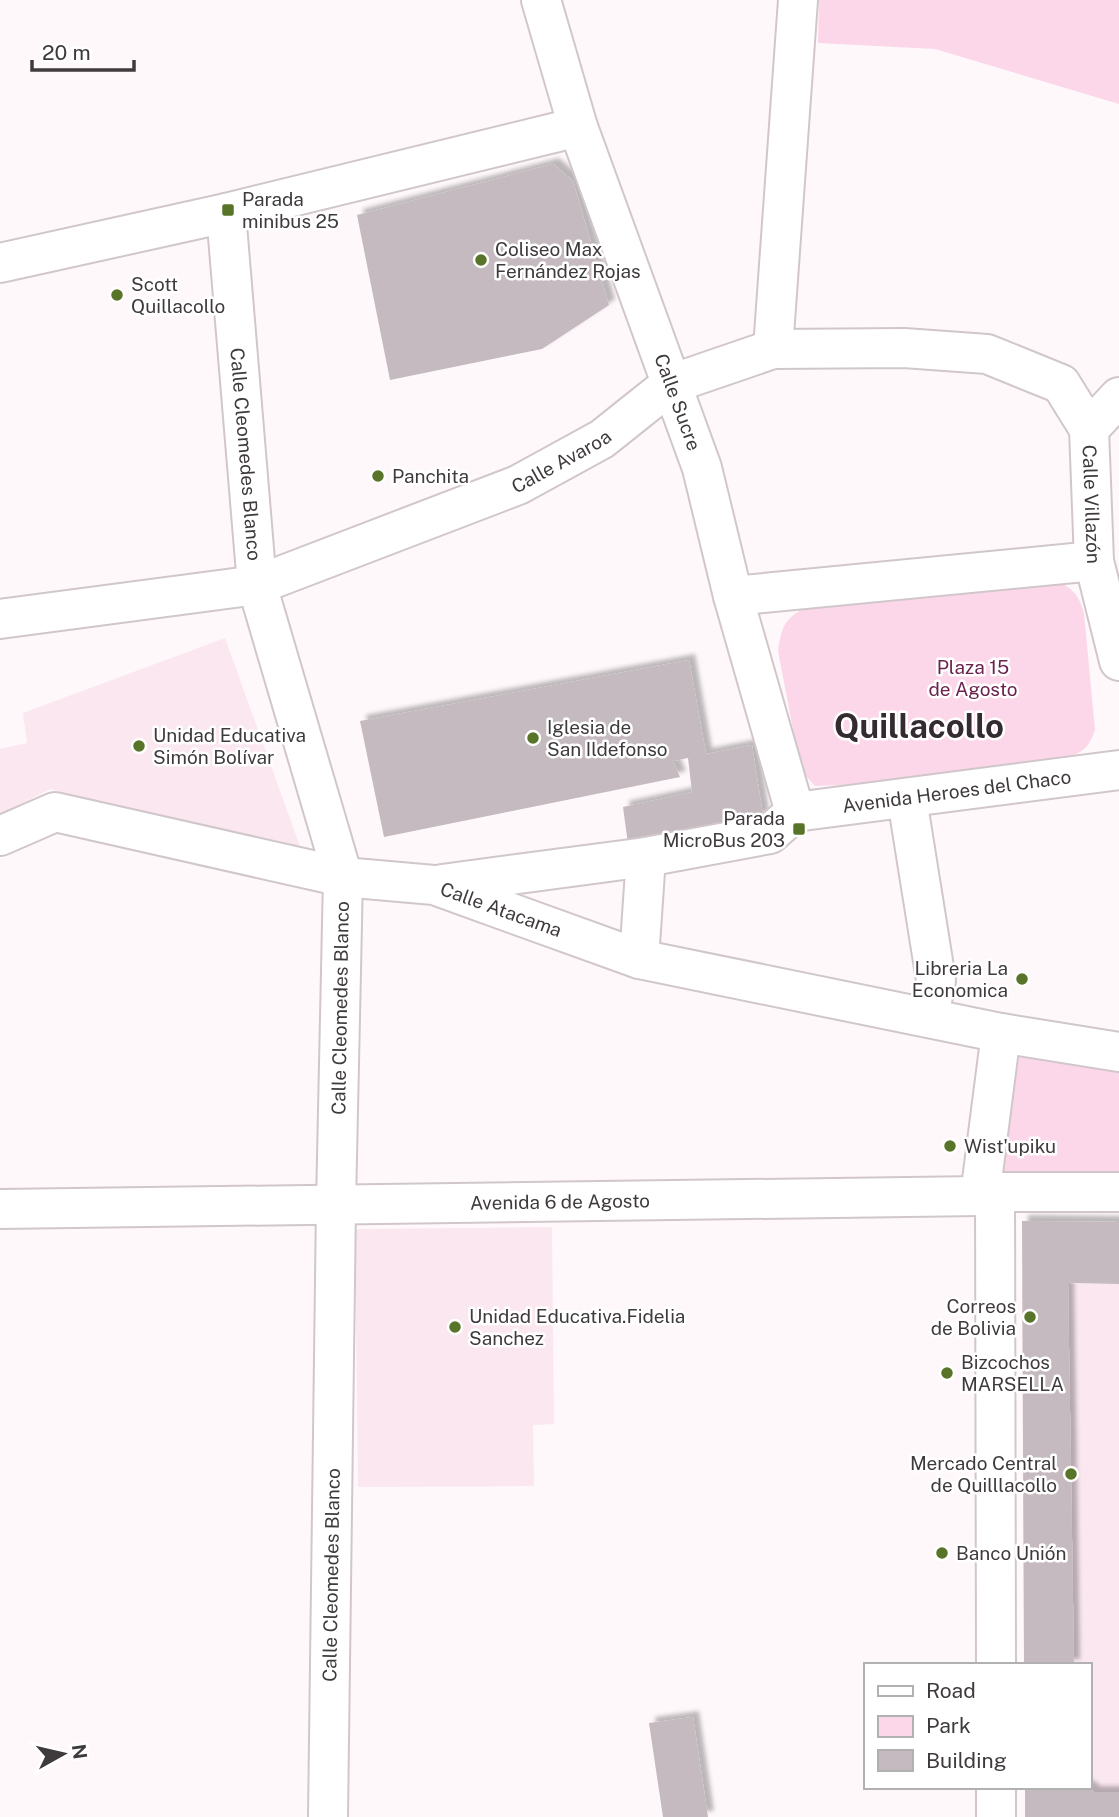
<svg xmlns="http://www.w3.org/2000/svg" width="1119" height="1817" viewBox="0 0 1119 1817" font-family="'Public Sans',sans-serif">
	<style>
		.built { fill: #fae7f0 }
		.green { fill: #fcd7e9 }
		.building { fill: #c4babf; filter: url(#shadow) }
		.lines { fill: none; stroke-linecap: round; stroke-linejoin: round }
		.street-casing { stroke: #d1c7cb; stroke-width: 42 }
		.secondary-casing { stroke: #d1c7cb; stroke-width: 42 }
		.street { stroke: #fff; stroke-width: 38 }
		.secondary { stroke: #fff; stroke-width: 38 }
		.poi-dot { fill: #577428; stroke: #fff; stroke-width: 2.5 }
		.labels { text-anchor: middle; dominant-baseline: central; stroke-width: 5; stroke-linejoin: round; paint-order: stroke }
		.poi-label { font-size: 19px; fill: #3f3b3d; stroke: #fff; text-anchor: start }
		.street-label { font-size: 19px; fill: #3f3b3d; stroke: #fff }
		.park-label { font-size: 19px; fill: #6b234e; stroke: #fff }
		.town-label { font-size: 33px; font-weight: bold; fill: #332b2f; stroke: #fff }
	</style>
	<defs>
		<filter id="shadow"><feDropShadow dx="6" dy="-6" stdDeviation="2" flood-color="#0004"/></filter>
	</defs>
	<rect width="100%" height="100%" fill="#fff8fb"/>
	<path class="built" d="M 225,638 L 302,852 L 50,789 L 0,815 L 0,749 L 27,743 L 23,713 Z
		M 552,1227 L 554,1424 L 533,1425 L 534,1486 L 358,1487 L 355,1229 Z
		M 1022,1283 L 1119,1284 L 1119,1817 L 1025,1817 L 1025,1787 L 1089,1787 L 1089,1665 L 1024,1665 Z"/>
	<path class="green" d="M 819,0 L 1119,0 L 1119,104 L 935,49 L 818,43 Z
		M 1047,578 C 1069,585 1078,591 1084,613 L 1095,730 C 1088,749 1083,752 1064,759 L 843,785 L 815,786 L 801,771 L 778,651 C 782,625 785,618 808,606 Z
		M 1005,1045 L 1119,1066 L 1119,1172 L 990,1173 Z"/>
	<path class="building" d="M 553,164 L 573,181 L 609,305 L 542,349 L 390,380 L 357,215 Z
		M 689,660 L 706,754 L 752,745 L 763,816 L 741,829 L 628,844 L 623,807 L 692,792 L 688,758 L 673,761 L 680,777 L 384,837 L 360,721 Z
		M 1022,1221 L 1119,1222 L 1119,1284 L 1068,1283 L 1074,1665 L 1024,1665 Z
		M 693,1717 L 708,1817 L 663,1817 L 649,1723 Z
		M 1025,1787 L 1089,1787 L 1094,1792 L 1119,1792 L 1119,1817 L 1025,1817 Z"/>
	<g class="lines">
		<g class="street-casing">
			<g id="street">
				<path id="s1" d="M 541,0 L 578,127 L 702,468 L 733,596 L 795,812"/>
				<path id="s2" d="M 226,213 L 257,585 L 343,877 L 336,1204 L 328,1817"/>
				<path d="M 0,263 L 226,213 L 578,127"/>
				<path d="M 773,349 L 798,0"/>
				<path d="M 1089,429 L 1119,397"/>
				<path d="M 733,596 L 1094,561"/>
				<path id="s3" d="M 0,619 L 257,585 L 518,485 L 602,439 L 671,384 L 773,349 L 904,348 L 987,354 L 1061,384 L 1089,429 L 1094,561 L 1119,661"/>
				<path d="M 907,799 L 936,980 L 929,1017"/>
				<path id="s4" d="M 795,812 L 1119,770"/>
				<path id="s5" d="M 0,836 L 55,812 L 343,877 L 434,885 L 639,959 L 1001,1033 L 1119,1052"/>
				<path d="M 442,884 L 646,857 L 770,834 L 795,812"/>
				<path d="M 639,959 L 646,857"/>
				<path d="M 980,1196 L 1001,1033"/>
			</g>
		</g>
		<g class="secondary-casing">
			<g id="secondary">
				<path d="M 995,1192 L 996,1665"/>
				<path id="s6" d="M 0,1209 L 980,1196 L 995,1192 L 1119,1192"/>
				<path d="M 996,1787 L 996,1817"/>
			</g>
		</g>
		<use href="#street" class="street"/>
		<use href="#secondary" class="secondary"/>
	</g>
	<g class="poi-dot">
		<rect x="221" y="203" width="14" height="14" rx="3.5"/>
		<circle cx="481" cy="260" r="7"/>
		<circle cx="117" cy="295" r="7"/>
		<circle cx="378" cy="476" r="7"/>
		<circle cx="533" cy="738" r="7"/>
		<circle cx="139" cy="746" r="7"/>
		<rect x="792" y="822" width="14" height="14" rx="3.5"/>
		<circle cx="1022" cy="979" r="7"/>
		<circle cx="950" cy="1146" r="7"/>
		<circle cx="1030" cy="1317" r="7"/>
		<circle cx="455" cy="1327" r="7"/>
		<circle cx="947" cy="1373" r="7"/>
		<circle cx="1071" cy="1474" r="7"/>
		<circle cx="942" cy="1553" r="7"/>
	</g>
	<g class="labels">
		<g class="poi-label">
			<text x="242" y="199">Parada<tspan x="242" dy="22">minibus 25</tspan></text>
			<text x="495" y="249">Coliseo Max<tspan x="495" dy="22">Fernández Rojas</tspan></text>
			<text x="131" y="284">Scott<tspan x="131" dy="22">Quillacollo</tspan></text>
			<text x="392" y="476">Panchita</text>
			<text x="547" y="727">Iglesia de<tspan x="547" dy="22">San Ildefonso</tspan></text>
			<text x="153" y="735">Unidad Educativa<tspan x="153" dy="22">Simón Bolívar</tspan></text>
			<text x="785" y="818" text-anchor="end">Parada<tspan x="785" dy="22">MicroBus 203</tspan></text>
			<text x="1008" y="968" text-anchor="end">Libreria La<tspan x="1008" dy="22">Economica</tspan></text>
			<text x="964" y="1146">Wist'upiku</text>
			<text x="1016" y="1306" text-anchor="end">Correos<tspan x="1016" dy="22">de Bolivia</tspan></text>
			<text x="469" y="1316">Unidad Educativa.Fidelia<tspan x="469" dy="22">Sanchez</tspan></text>
			<text x="961" y="1362">Bizcochos<tspan x="961" dy="22">MARSELLA</tspan></text>
			<text x="1057" y="1463" text-anchor="end">Mercado Central<tspan x="1057" dy="22">de Quilllacollo</tspan></text>
			<text x="956" y="1553">Banco Unión</text>
		</g>
		<g class="street-label">
			<text stroke="none"><textPath href="#s1" startOffset="425">Calle Sucre</textPath></text>
			<text stroke="none"><textPath href="#s2" startOffset="242">Calle Cleomedes Blanco</textPath></text>
			<text stroke="none"><textPath href="#s3" startOffset="588">Calle Avaroa</textPath></text>
			<text stroke="none"><textPath href="#s3" startOffset="1253">Calle Villazón</textPath></text>
			<text stroke="none"><textPath href="#s4" startOffset="163">Avenida Heroes del Chaco</textPath></text>
			<text stroke="none"><textPath href="#s5" startOffset="518">Calle Atacama</textPath></text>
			<text transform="translate(340 1008) rotate(-89)">Calle Cleomedes Blanco</text>
			<text stroke="none"><textPath href="#s6" startOffset="560">Avenida 6 de Agosto</textPath></text>
			<text transform="translate(331 1575) rotate(-89)">Calle Cleomedes Blanco</text>
		</g>
		<g class="park-label">
			<text x="973" y="667">Plaza 15<tspan x="973" dy="22">de Agosto</tspan></text>
		</g>
		<g class="town-label">
			<text x="919" y="726">Quillacollo</text>
		</g>
	</g>
	<rect x="864" y="1663" width="228" height="126" fill="#ffffff" stroke="#b2b1b1" stroke-width="2"/>
	<rect x="878" y="1686" width="35" height="10" fill="#ffffff" stroke="#b2b1b1" stroke-width="2"/>
	<text x="926" y="1698" font-size="21" fill="#3f3b3d">Road</text>
	<rect x="878" y="1716" width="35" height="21" fill="#fcd7e9" stroke="#b2b1b1" stroke-width="2"/>
	<text x="926" y="1733" font-size="21" fill="#3f3b3d">Park</text>
	<rect x="878" y="1750" width="35" height="21" fill="#c4babf" stroke="#b2b1b1" stroke-width="2"/>
	<text x="926" y="1768" font-size="21" fill="#3f3b3d">Building</text>
	<g transform="translate(63 1754) rotate(82)" stroke="#ffffff" stroke-width="5" paint-order="stroke">
	<path d="M0-5L12 26L0 18L-12 26Z" fill="#3f3b3d"/>
	<text y="-10" font-size="19" font-weight="bold" text-anchor="middle" fill="#3f3b3d">N</text>
	</g>
	<path d="M32 60v10h102v-10" fill="none" stroke="#3f3b3d" stroke-width="3.5"/>
	<text x="42" y="60" font-size="21" fill="#3f3b3d" stroke="#ffffff" stroke-width="5" paint-order="stroke">20 m</text>
</svg>
